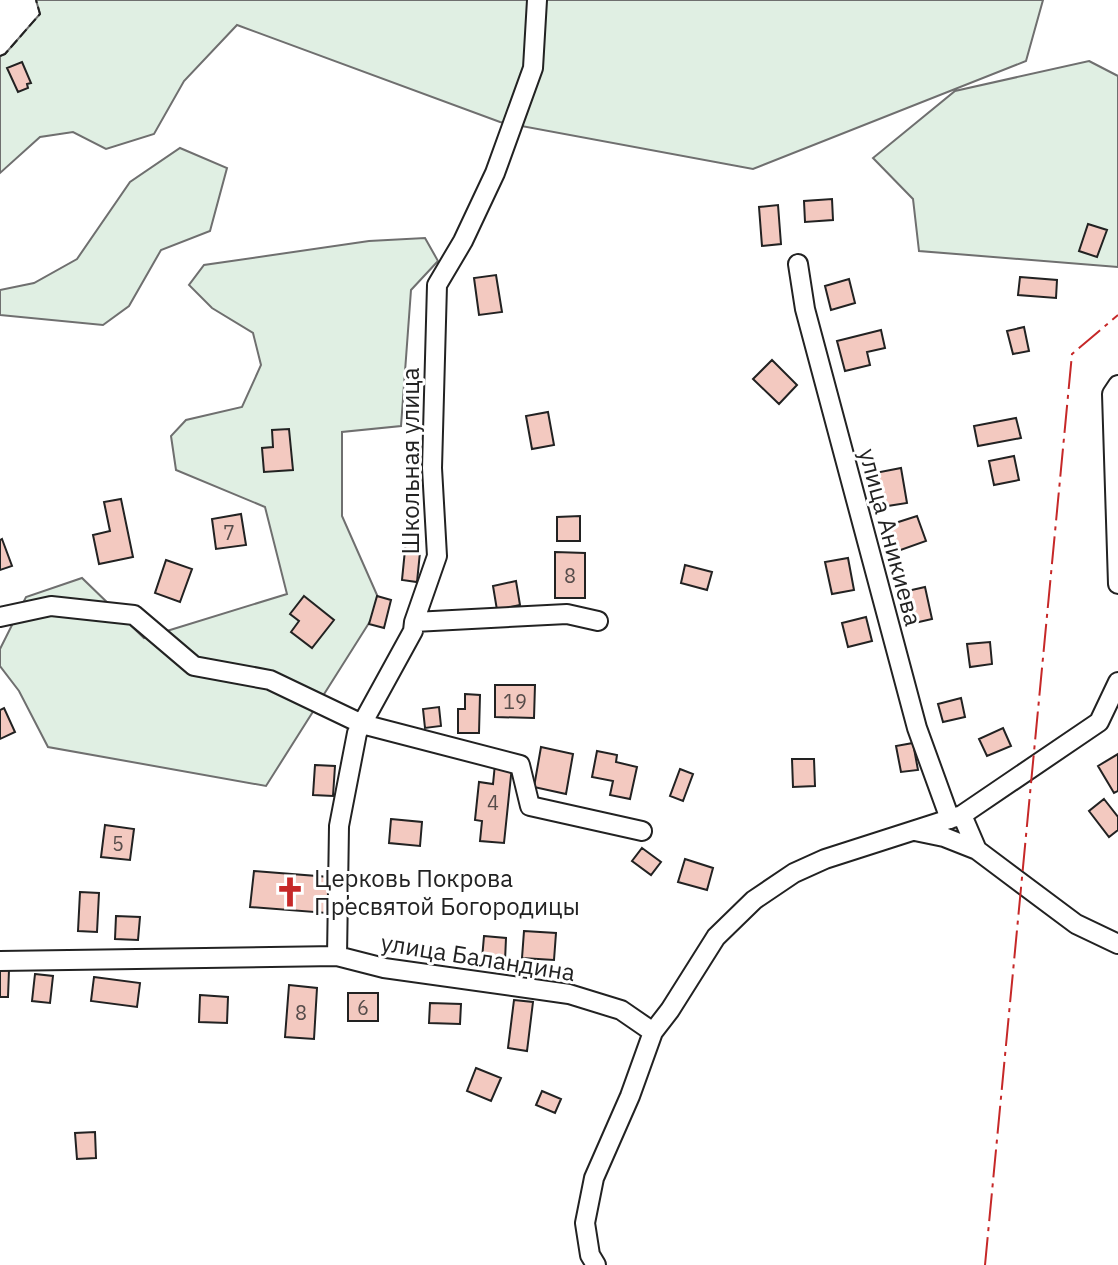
<svg xmlns="http://www.w3.org/2000/svg" width="1118" height="1265" viewBox="0 0 1118 1265" font-family="'IBM Plex Sans',sans-serif">
	<style>
		.green { fill: #e0efe3; stroke: #6f6f6f; stroke-width: 2 }
		.building { fill: #f3c9c0; stroke: #222; stroke-width: 2 }
		.lines { fill: none; stroke-linecap: round; stroke-linejoin: round }
		.minor-casing { stroke: #222; stroke-width: 22 }
		.minor { stroke: #fff; stroke-width: 18 }
		.fence { stroke: #222; stroke-width: 2; stroke-dasharray: 10 4; stroke-linecap: butt }
		.power { stroke: #c62828; stroke-width: 2; stroke-dasharray: 28 6 4 6; stroke-linecap: butt }
		.labels { text-anchor: middle; dominant-baseline: central; stroke-width: 6; stroke-linejoin: round; paint-order: stroke }
		.number-label { font-size: 20px; fill: #564c4a }
		.street-label { font-size: 24px; fill: #222; stroke: #fff }
		.poi-label { font-size: 24px; fill: #222; stroke: #fff; text-anchor: start }
	</style>
	<rect width="100%" height="100%" fill="#fff"/>
	<path class="green" d="M 36,0 L 1043,0 L 1026,61 L 753,169 L 500,122 L 237,25 L 184,81 L 154,134 L 106,149 L 73,132 L 40,137 L 0,173 L 0,56 L 5,54 L 40,14 Z
		M 1089,61 L 1118,76 L 1118,267 L 919,251 L 913,199 L 873,158 L 955,91 Z
		M 180,148 L 227,168 L 210,231 L 161,250 L 129,306 L 103,325 L 0,315 L 0,290 L 34,283 L 77,259 L 130,182 Z
		M 425,238 L 438,261 L 411,290 L 401,426 L 342,432 L 342,516 L 381,604 L 266,786 L 48,747 L 19,691 L 0,666 L 0,649 L 26,597 L 82,578 L 144,638 L 287,594 L 265,507 L 176,470 L 171,436 L 186,420 L 242,407 L 261,365 L 253,333 L 212,308 L 189,285 L 204,265 L 369,241 Z"/>
	<path class="building" d="M 22,62 L 31,83 L 27,84 L 28,88 L 18,92 L 7,68 Z
		M 832,199 L 833,220 L 805,222 L 804,201 Z
		M 778,205 L 781,244 L 762,246 L 759,207 Z
		M 1088,224 L 1107,230 L 1097,257 L 1079,251 Z
		M 496,275 L 502,312 L 479,315 L 474,278 Z
		M 1020,277 L 1057,280 L 1056,298 L 1018,295 Z
		M 849,279 L 855,303 L 831,310 L 825,286 Z
		M 1024,327 L 1029,351 L 1013,354 L 1007,331 Z
		M 881,330 L 885,348 L 867,352 L 870,365 L 845,371 L 837,341 Z
		M 772,360 L 797,385 L 779,404 L 753,379 Z
		M 548,412 L 554,445 L 532,449 L 526,416 Z
		M 1016,418 L 1021,438 L 978,446 L 974,426 Z
		M 289,429 L 293,470 L 264,472 L 262,448 L 273,447 L 272,430 Z
		M 1014,456 L 1019,480 L 994,485 L 989,461 Z
		M 901,468 L 907,503 L 881,507 L 875,473 Z
		M 121,499 L 133,557 L 99,564 L 93,535 L 110,531 L 104,502 Z
		M 241,514 L 246,545 L 216,549 L 212,519 Z
		M 580,516 L 580,541 L 557,541 L 557,517 Z
		M 917,516 L 926,541 L 895,552 L 886,526 Z
		M 2,539 L 12,566 L 0,570 L 0,540 Z
		M 406,540 L 421,542 L 417,582 L 402,580 Z
		M 555,552 L 585,553 L 585,598 L 555,598 Z
		M 848,558 L 854,590 L 832,594 L 825,562 Z
		M 166,560 L 192,569 L 180,602 L 155,593 Z
		M 685,565 L 712,572 L 707,590 L 681,583 Z
		M 516,581 L 520,605 L 497,610 L 493,586 Z
		M 925,587 L 932,619 L 910,624 L 903,592 Z
		M 304,596 L 334,620 L 312,648 L 291,632 L 299,621 L 290,614 Z
		M 377,596 L 391,600 L 384,628 L 369,624 Z
		M 866,617 L 872,641 L 848,647 L 842,623 Z
		M 990,642 L 992,664 L 970,667 L 967,644 Z
		M 495,685 L 535,685 L 534,718 L 495,717 Z
		M 465,694 L 480,695 L 479,733 L 458,733 L 458,709 L 465,709 Z
		M 961,698 L 965,717 L 943,722 L 938,704 Z
		M 439,707 L 441,726 L 425,728 L 423,709 Z
		M 4,708 L 15,732 L 0,739 L 0,710 Z
		M 1003,728 L 1011,746 L 987,756 L 979,739 Z
		M 913,743 L 918,770 L 901,772 L 896,746 Z
		M 541,747 L 573,754 L 566,794 L 534,787 Z
		M 597,751 L 617,755 L 616,762 L 637,767 L 630,799 L 610,795 L 613,781 L 592,777 Z
		M 1118,754 L 1118,791 L 1114,793 L 1098,766 Z
		M 792,759 L 814,759 L 815,786 L 793,787 Z
		M 495,764 L 512,766 L 504,843 L 480,841 L 482,821 L 475,820 L 479,782 L 493,784 Z
		M 315,765 L 335,766 L 333,796 L 313,795 Z
		M 680,769 L 693,774 L 683,801 L 670,796 Z
		M 1104,799 L 1118,817 L 1118,830 L 1109,837 L 1089,811 Z
		M 391,819 L 422,822 L 420,846 L 389,843 Z
		M 105,825 L 134,829 L 130,860 L 101,857 Z
		M 642,848 L 661,862 L 651,875 L 632,861 Z
		M 685,859 L 713,868 L 707,890 L 678,882 Z
		M 254,871 L 329,877 L 327,913 L 250,907 Z
		M 80,892 L 99,893 L 97,932 L 78,931 Z
		M 116,916 L 140,917 L 138,940 L 115,939 Z
		M 524,931 L 556,933 L 554,960 L 522,958 Z
		M 484,936 L 506,938 L 505,961 L 482,959 Z
		M 0,970 L 9,970 L 8,997 L 0,997 Z
		M 35,974 L 53,976 L 50,1003 L 32,1001 Z
		M 94,977 L 140,983 L 137,1007 L 91,1001 Z
		M 289,985 L 317,988 L 314,1039 L 285,1037 Z
		M 348,993 L 378,993 L 378,1021 L 348,1021 Z
		M 200,995 L 228,997 L 227,1023 L 199,1022 Z
		M 514,1000 L 533,1002 L 527,1051 L 508,1048 Z
		M 430,1003 L 461,1004 L 460,1024 L 429,1023 Z
		M 476,1068 L 501,1078 L 491,1101 L 467,1091 Z
		M 542,1091 L 561,1099 L 555,1113 L 536,1105 Z
		M 95,1132 L 96,1158 L 77,1159 L 75,1133 Z"/>
	<g class="lines">
		<g class="minor-casing">
			<path id="minor" d="M 798,264 L 805,309 L 917,728 L 950,819
				M 1118,385 L 1112,394 L 1118,584
				M 0,617 L 51,606 L 134,615 L 194,666 L 270,680 L 362,724 L 520,765 L 530,806 L 642,831
				M 414,622 L 567,614 L 598,621
				M 962,815 L 977,850 L 1076,924 L 1118,944
				M 915,831 L 944,837 L 977,850
				M 337,956 L 339,826 L 357,733 L 413,631 L 414,622 L 437,556 L 432,468 L 437,285 L 463,241 L 495,173 L 533,68 L 537,0
				M 0,961 L 337,956 L 384,968 L 569,994 L 621,1010 L 653,1032
				M 596,1265 L 590,1255 L 585,1223 L 594,1178 L 630,1096 L 653,1032 L 670,1010 L 716,937 L 754,900 L 794,873 L 825,859 L 962,815 L 1099,722 L 1118,682"/>
		</g>
		<use href="#minor" class="minor"/>
		<path class="fence" d="M 0,56 L 5,54 L 40,14 L 36,0"/>
		<path class="power" d="M 985,1265 L 1072,354 L 1118,315"/>
	</g>
	<defs>
		<g id="church-bare" transform="scale(2.4)"><path d="M-1.2-6h2.4v3.5h3.3v2.4h-3.3V6h-2.4V-.1h-3.3v-2.4h3.3Z" fill="#c62828" stroke="#fff" stroke-width="2.5" paint-order="stroke"/></g>
	</defs>
	<g fill-rule="evenodd">
		<use href="#church-bare" x="290" y="892"/>
	</g>
	<g class="labels">
		<g class="number-label">
			<text x="229" y="532">7</text>
			<text x="570" y="575">8</text>
			<text x="515" y="701">19</text>
			<text x="493" y="802">4</text>
			<text x="118" y="843">5</text>
			<text x="363" y="1007">6</text>
			<text x="301" y="1012">8</text>
		</g>
		<g class="street-label">
			<text transform="translate(410 461) rotate(-90)">Школьная улица</text>
			<text transform="translate(891 537) rotate(75)">улица Аникиева</text>
			<text transform="translate(478 957) rotate(9)">улица Баландина</text>
		</g>
		<g class="poi-label">
			<text x="314" y="878">Церковь Покрова<tspan x="314" dy="28">Пресвятой Богородицы</tspan></text>
		</g>
	</g>
</svg>
